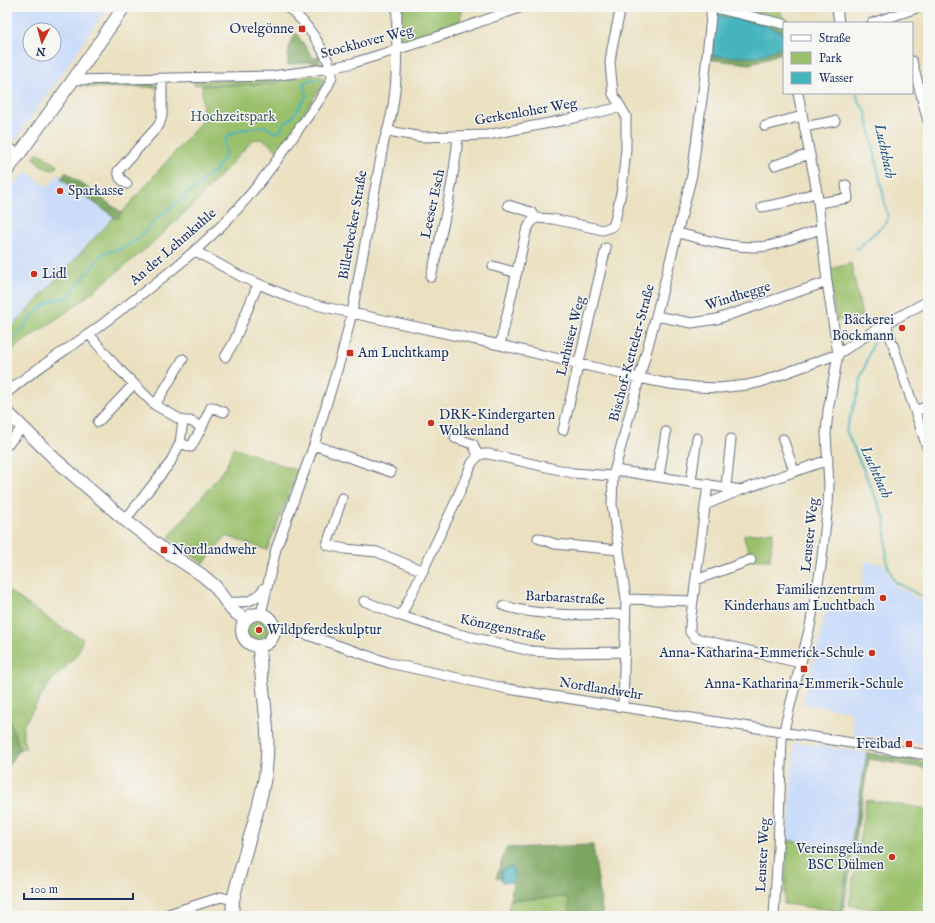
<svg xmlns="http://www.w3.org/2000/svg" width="935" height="923" viewBox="0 0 935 923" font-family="'IM FELL English',serif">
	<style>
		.built { fill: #cadcf9; fill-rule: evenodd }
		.green { fill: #9ac06b; stroke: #5a7864 }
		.forest { fill: #7ba65f; stroke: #4b6a5e }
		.water { fill: #44b4bd; stroke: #30728e }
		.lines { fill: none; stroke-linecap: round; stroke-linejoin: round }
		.stream { stroke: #44b4bd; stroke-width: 2 }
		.minor-casing { stroke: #646d81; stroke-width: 11 }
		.major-casing { stroke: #646d81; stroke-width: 14 }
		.minor { stroke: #fff; stroke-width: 9 }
		.major { stroke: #fff; stroke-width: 12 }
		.poi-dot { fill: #c8321e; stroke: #f6f6f2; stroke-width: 1.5 }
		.labels { text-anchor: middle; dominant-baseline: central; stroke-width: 3; stroke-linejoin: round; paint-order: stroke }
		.poi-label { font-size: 14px; fill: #1b2f5e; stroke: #f6f6f2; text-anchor: end }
		.street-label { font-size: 14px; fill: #1b2f5e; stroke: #f6f6f2 }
		.park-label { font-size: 14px; fill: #415a62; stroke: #f6f6f2 }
		.water-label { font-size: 15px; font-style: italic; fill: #27577a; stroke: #f6f6f2 }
	</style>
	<rect width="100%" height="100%" fill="#f6f6f2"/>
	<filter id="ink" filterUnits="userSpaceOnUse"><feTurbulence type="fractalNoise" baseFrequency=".025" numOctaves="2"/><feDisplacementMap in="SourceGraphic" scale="8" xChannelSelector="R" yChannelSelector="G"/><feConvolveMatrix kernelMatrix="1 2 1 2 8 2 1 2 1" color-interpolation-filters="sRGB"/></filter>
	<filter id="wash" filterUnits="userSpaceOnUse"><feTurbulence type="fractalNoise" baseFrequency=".012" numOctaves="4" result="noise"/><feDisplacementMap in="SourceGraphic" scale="16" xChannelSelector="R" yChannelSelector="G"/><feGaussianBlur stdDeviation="0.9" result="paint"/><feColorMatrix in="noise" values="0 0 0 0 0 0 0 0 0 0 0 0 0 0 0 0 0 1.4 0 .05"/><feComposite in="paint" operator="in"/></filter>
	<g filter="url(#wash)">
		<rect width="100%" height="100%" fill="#ebe1c1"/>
		<path class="built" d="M 7,7 L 108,7 L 15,141 L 7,139 ZM 30,30 L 54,30 L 54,54 L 30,54 Z
			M 26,171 L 48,187 L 59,174 L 116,214 L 7,332 L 7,194 Z
			M 865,561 L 884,564 L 892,583 L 928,605 L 928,745 L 852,734 L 854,720 L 850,719 L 851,711 L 802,704 L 820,640 L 826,608 L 859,612 Z
			M 794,742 L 867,753 L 850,850 L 788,840 Z"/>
		<path class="green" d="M 397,7 L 461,7 L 460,29 L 396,49 Z
			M 711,7 L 778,7 L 786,23 Z
			M 316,75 L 325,78 L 325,81 L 278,152 C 270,145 264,136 253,140 L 194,204 L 148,247 L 75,306 L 7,353 L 7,332 L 114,217 L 117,218 L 203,120 L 202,86 L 272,84 L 289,79 Z
			M 287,78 C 269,87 217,84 194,85 L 194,81 Z
			M 148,83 L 159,87 L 86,87 L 86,85 Z
			M 38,152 L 58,166 L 52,170 C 44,168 39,164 34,158 Z
			M 851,263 L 862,316 L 836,321 L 828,270 Z
			M 233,447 L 298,471 L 267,550 L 226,536 L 203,564 L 169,537 L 226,467 Z
			M 773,531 L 770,560 L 751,560 L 743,535 Z
			M 7,590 L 59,626 L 83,639 L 77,655 L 48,685 L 23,726 L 23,738 L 26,748 L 20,749 L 7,713 Z
			M246 630a12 12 0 1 1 24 0a12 12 0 1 1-24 0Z
			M 866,800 L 928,809 L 928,916 L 916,916 L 849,905 Z
			M 788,840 L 850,850 L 840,911 L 784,904 Z
			M 569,897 L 570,916 L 507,916 L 510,900 Z"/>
		<path class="forest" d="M 712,7 L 784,24 L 784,52 L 750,64 L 707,59 Z
			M 296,33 L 314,59 L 319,56 L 320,63 L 313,66 L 311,62 L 288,65 C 288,50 288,46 296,33 Z
			M 66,172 L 71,176 L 122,213 L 117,219 L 61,179 Z
			M 7,713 L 20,749 L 7,767 Z
			M 867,753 L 928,762 L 928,769 L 869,759 L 843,913 L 858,916 L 839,916 Z
			M 593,845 L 603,916 L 570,916 L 568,897 L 510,900 L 514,877 L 501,871 L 501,878 L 496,878 L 506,848 Z"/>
		<path class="water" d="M 717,15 L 761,24 L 782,32 L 784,46 L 756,57 L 712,56 Z
			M 508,867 L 512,867 L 514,877 L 513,882 L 502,882 L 501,871 Z"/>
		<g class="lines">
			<path class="stream" d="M 857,249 L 887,222 L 888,218 L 866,112 L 858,100 L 857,93
				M 875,336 L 863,373 L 861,375 L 860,387 L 846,430 L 885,519 L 887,564 L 894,581 L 928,600
				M 7,345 L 16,337 L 33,315 L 41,308 L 52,301 L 68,297 L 102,254 L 123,248 L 138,239 L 157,218 L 172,207 L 185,194 L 198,187 L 202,180 L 217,169 L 221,160 L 225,157 C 227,152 224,147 225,142 C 226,129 256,128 265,126 L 275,133 L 280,131 L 284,123 L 291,119 L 307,95 L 303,83 C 311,80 311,78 320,81"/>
		</g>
	</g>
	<g filter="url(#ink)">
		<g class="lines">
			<g class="minor-casing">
				<path id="minor" d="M 711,7 L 784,24
					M 837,7 L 839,23
					M 872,23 L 920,7
					M 912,61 L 928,121
					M 73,80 L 273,76 L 331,68 L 353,63 L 431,39 L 522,7
					M 765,126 L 802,116
					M 804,127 L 835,121
					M 388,131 L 422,137 L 487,135 L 565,120 L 621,107
					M 7,146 L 19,155
					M 775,165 L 810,154
					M 127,184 L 120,178 L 118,171 L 159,125 L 162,116 L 162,79
					M 818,203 L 848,198 L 846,185
					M 508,205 L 531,212 L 535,218
					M 762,207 L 788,202 L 817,192
					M 678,233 C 707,240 737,250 767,246 C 783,243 804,234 821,229
					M 195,251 L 242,277 L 299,301 L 338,310 L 500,345 L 639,378 L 670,384 L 696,387 L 719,388 L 747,385 L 761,382 L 838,354 L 878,328 L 928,301
					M 493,266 L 517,273
					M 431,277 C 442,231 454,184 458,136
					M 656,316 L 692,323 L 717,319 L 827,282
					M 886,324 L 928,450
					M 89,334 L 114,364 L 155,405 L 183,421 L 180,443 L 170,463 L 125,520
					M 500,345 L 526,232 L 530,224 L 535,218 L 553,219 L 603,230 L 613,226 L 615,221 L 622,188 L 626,149 L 626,116 L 613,94 L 610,63 L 612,48 L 621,7
					M 225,357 L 234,342 L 258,284
					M 7,393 C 37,366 73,347 105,322 C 144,292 184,263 219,228 C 250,198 276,163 300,127 C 308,116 330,88 332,76 C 332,70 329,64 327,59 C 317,39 305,20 287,7
					M 155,405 L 183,359
					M 915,411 L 928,406
					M 98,422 L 134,384
					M 202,427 L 211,407 L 224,412
					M 563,430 L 606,248
					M 455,438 L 473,444 L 478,456
					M 783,439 L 794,471
					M 180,443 L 191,447 L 202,427 L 190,421 L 183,421
					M 7,445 L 22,428
					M 314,445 L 391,472
					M 615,470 L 741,490
					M 659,476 L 666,432
					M 691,481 L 697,438
					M 708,484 L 690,624 L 690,632 L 695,638 L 800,663
					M 726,487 L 731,439
					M 342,498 L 327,545 L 345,549 L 377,552 L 423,571
					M 705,505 L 741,490 L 828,460
					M 538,538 L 555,544 L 619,550
					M 696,580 L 751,560
					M 626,599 L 693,601
					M 364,601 L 401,616 L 454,505 L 472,463 L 478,456 L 483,454 L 489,454 L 573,473 L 613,476
					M 227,602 C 243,603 255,603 264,588
					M 504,606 C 544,617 584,615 625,614
					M 261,614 L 276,549 L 314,445 L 341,357 L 352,313 L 384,141 C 400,98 396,51 397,7
					M 401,616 L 454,633 L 531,651 L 560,653 L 625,652
					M 274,629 L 291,630 L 299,632 L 389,663 L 508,689 L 928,755
					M 623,707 L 626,599 L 619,550 L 612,505 L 613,476 L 656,316 L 692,175 L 704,84 L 712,7
					M 162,916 L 221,897 L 233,900
					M 774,916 L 778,848 L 782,738 L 810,626 L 821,566 L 828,505 L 829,485 L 826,434 L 828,411 L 838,354 L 827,282 L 817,192 L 798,93"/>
			</g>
			<g class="major-casing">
				<path id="major" d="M 7,171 L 73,80 L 124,7
					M 7,412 L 56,460 L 125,520 L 164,550 L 202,575 L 215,586 L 231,609 L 245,620
					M242 630a16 16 0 1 1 32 0a16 16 0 1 1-32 0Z
					M 232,916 L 233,900 C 239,875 246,850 253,826 C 258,807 264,788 266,769 C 271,728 261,687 259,647"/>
			</g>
			<use href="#minor" class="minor"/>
			<use href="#major" class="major"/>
		</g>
	</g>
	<g class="poi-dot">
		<rect x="298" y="25" width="8" height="8" rx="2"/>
		<circle cx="60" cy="191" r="4"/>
		<circle cx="34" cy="274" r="4"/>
		<circle cx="902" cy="328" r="4"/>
		<rect x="346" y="349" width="8" height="8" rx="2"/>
		<circle cx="431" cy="423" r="4"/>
		<rect x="160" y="546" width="8" height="8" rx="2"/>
		<circle cx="883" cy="598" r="4"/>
		<circle cx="259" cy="630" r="4"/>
		<circle cx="872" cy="653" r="4"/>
		<rect x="800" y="665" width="8" height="8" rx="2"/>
		<rect x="905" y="740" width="8" height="8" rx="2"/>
		<circle cx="892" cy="857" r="4"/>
	</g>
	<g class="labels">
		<g class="poi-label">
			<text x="294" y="29">Ovelgönne</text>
			<text x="68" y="191" text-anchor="start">Sparkasse</text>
			<text x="42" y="274" text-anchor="start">Lidl</text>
			<text x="894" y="320">Bäckerei<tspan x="894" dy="16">Böckmann</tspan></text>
			<text x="358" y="353" text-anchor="start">Am Luchtkamp</text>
			<text x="439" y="415" text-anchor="start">DRK-Kindergarten<tspan x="439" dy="16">Wolkenland</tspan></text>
			<text x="172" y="550" text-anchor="start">Nordlandwehr</text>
			<text x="875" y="590">Familienzentrum<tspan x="875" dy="16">Kinderhaus am Luchtbach</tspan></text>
			<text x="267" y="630" text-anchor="start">Wildpferdeskulptur</text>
			<text x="864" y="653">Anna-Katharina-Emmerick-Schule</text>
			<text x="804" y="684" text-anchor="middle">Anna-Katharina-Emmerik-Schule</text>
			<text x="901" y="744">Freibad</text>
			<text x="884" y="849">Vereinsgelände<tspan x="884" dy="16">BSC Dülmen</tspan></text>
		</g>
		<g class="street-label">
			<text transform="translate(367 42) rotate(-15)">Stockhover Weg</text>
			<text transform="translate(526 112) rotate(-10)">Gerkenloher Weg</text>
			<text transform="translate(433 204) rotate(-78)">Leeser Esch</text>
			<text transform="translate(353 225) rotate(-80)">Billerbecker Straße</text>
			<text transform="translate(173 247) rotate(-41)">An der Lehmkuhle</text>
			<text transform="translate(738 296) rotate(-17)">Windhegge</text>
			<text transform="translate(571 336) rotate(-76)">Larhüser Weg</text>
			<text transform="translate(632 353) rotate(-75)">Bischof-Ketteler-Straße</text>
			<text transform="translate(810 535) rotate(-84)">Leuster Weg</text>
			<text transform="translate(565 598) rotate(3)">Barbarastraße</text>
			<text transform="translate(503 628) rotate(12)">Könzgenstraße</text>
			<text transform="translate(601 689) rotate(9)">Nordlandwehr</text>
			<text transform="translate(763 855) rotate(-87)">Leuster Weg</text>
		</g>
		<g class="park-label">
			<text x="233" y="117">Hochzeitspark</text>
		</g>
		<g class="water-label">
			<text transform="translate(885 151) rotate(78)">Luchtbach</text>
			<text transform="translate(876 472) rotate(66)">Luchtbach</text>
		</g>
	</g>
	<rect width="935" height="923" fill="none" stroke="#f6f6f2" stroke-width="24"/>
	<rect x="783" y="22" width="130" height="72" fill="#f6f6f2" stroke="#9ea6b7"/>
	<rect x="791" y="35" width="20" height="6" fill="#ffffff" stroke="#9ea6b7"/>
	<text x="819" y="42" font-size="12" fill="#1b2f5e">Straße</text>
	<rect x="791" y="52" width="20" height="12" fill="#9ac06b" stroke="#9ea6b7"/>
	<text x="819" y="62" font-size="12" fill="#1b2f5e">Park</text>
	<rect x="791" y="72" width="20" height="12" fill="#44b4bd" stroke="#9ea6b7"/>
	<text x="819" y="82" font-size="12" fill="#1b2f5e">Wasser</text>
	<g transform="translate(42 42) rotate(186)"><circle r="19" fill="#f6f6f2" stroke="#9ea6b7"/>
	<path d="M0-3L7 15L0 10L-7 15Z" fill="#c8321e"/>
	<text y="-6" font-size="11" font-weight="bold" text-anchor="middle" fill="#1b2f5e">N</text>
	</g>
	<path d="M24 893v6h109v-6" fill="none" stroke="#1b2f5e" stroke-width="2"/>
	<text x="30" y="893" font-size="12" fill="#1b2f5e" stroke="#f6f6f2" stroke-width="3" paint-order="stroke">100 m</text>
</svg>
